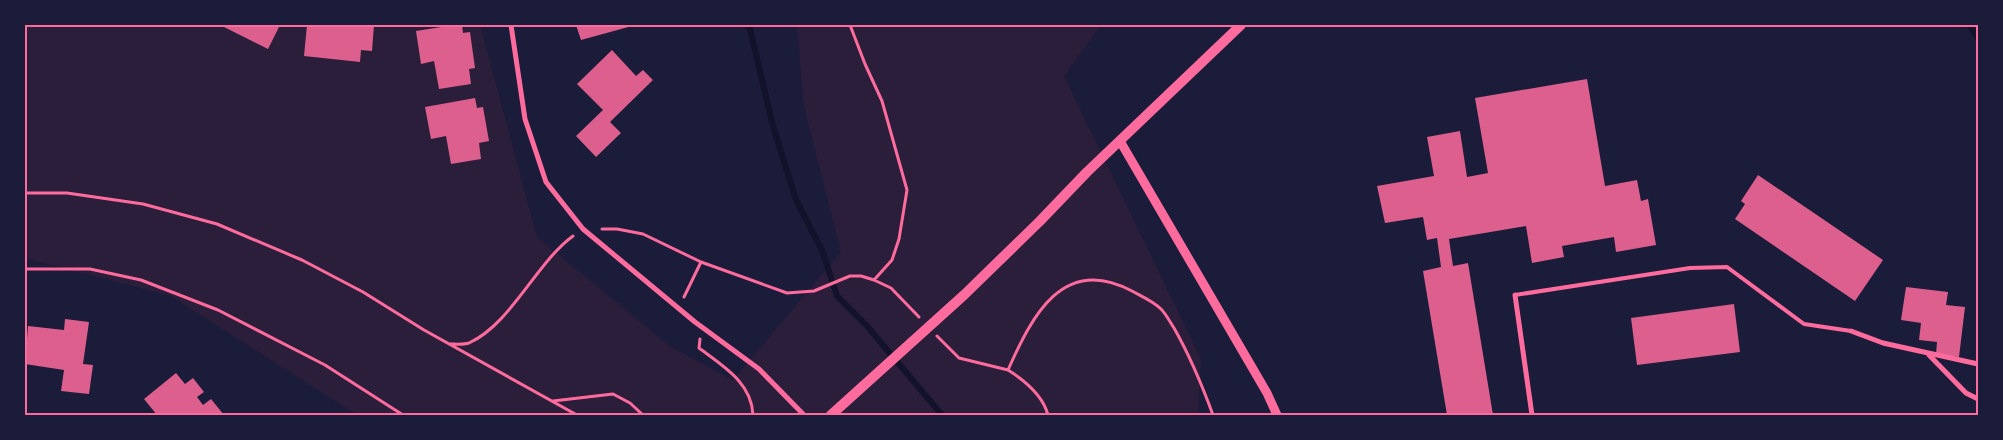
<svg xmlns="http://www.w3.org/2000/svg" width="2003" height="440" viewBox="0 0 2003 440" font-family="Overpass,sans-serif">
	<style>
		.green { fill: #2a1e3b }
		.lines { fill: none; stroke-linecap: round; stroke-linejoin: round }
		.stream { stroke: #12122b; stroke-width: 6 }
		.building { fill: #dd5f8e }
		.path { stroke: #ff6b9d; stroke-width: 3 }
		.service { stroke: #ff6b9d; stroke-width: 4 }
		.minor { stroke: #ff6b9d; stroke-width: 5 }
		.tertiary { stroke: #ff6b9d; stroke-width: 9 }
		.secondary { stroke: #ff6b9d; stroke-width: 10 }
		.neatline { fill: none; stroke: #ff6b9d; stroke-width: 2 }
	</style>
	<rect width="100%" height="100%" fill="#1b1b3a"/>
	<path class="green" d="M 25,25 L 480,25 L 537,237 L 671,347 L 733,380 L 841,252 L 804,107 L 797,25 L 1101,25 L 1064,76 L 1201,359 L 1198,415 L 357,415 L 171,296 L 25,258 Z"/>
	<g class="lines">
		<path class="stream" d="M 749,25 L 773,126 L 796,200 L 822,250 L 837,296 L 867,326 L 942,415
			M 1969,25 L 1978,38"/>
	</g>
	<path class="building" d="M 220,25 L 280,25 L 268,49 Z
		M 307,25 L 374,25 L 372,51 L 361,50 L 360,62 L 304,56 Z
		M 454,25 L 462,25 L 463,33 L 470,32 L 475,68 L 469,69 L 471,84 L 439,89 L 434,61 L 421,64 L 416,31 Z
		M 576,25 L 631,25 L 632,26 L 581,40 Z
		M 612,50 L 636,76 L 643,70 L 653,80 L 610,122 L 621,133 L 596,157 L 576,136 L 603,110 L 577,84 Z
		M 1587,79 L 1605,186 L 1637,180 L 1641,201 L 1648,199 L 1656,245 L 1616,252 L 1614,237 L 1562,246 L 1564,257 L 1532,263 L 1526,226 L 1449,239 L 1453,266 L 1468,263 L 1493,415 L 1447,415 L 1423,271 L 1441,267 L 1437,238 L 1427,240 L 1423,217 L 1385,223 L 1377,186 L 1434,176 L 1427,137 L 1460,131 L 1467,177 L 1488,173 L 1475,98 Z
		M 475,98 L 477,108 L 483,107 L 489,141 L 479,143 L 481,159 L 451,164 L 446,136 L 431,139 L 425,107 Z
		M 1758,175 L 1883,260 L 1855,301 L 1735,219 L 1745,204 L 1741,201 Z
		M 1906,287 L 1948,292 L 1946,305 L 1965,307 L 1959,357 L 1936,354 L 1937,342 L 1919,340 L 1921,323 L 1901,320 Z
		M 1734,304 L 1740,352 L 1637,365 L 1631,318 Z
		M 65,319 L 89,322 L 83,364 L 93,365 L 89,394 L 61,391 L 64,370 L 25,364 L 28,326 L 64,330 Z
		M 176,373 L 185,384 L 193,378 L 204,392 L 197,397 L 203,405 L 211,399 L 224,415 L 157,415 L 144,399 Z"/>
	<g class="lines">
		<path class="path" d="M 850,25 L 865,64 L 882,101 L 907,190 L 899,239 L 892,260 L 874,280
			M 25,193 L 67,193 L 143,204 L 217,224 L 302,260 L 363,292 L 424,330 L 577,415
			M 602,229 L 617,229 L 643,234 L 701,262 L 787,293 L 814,291 L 850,276 L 861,276 L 874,280 L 891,288 L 919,317
			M 25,269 L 90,269 L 141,280 L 218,310 L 325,365 L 403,415
			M 684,297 L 701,262
			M 937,336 L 959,358 L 1008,370 C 1032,316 1063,254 1132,291 C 1141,296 1153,301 1161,309 C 1166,314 1170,322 1174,328 C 1190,356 1202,385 1213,415
			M 700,339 L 699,348 C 723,366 752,383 753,415
			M 450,344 C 455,344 463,345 469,343 C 511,324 536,263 573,236
			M 1008,370 C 1024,380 1043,396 1048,415
			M 553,401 L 613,394 L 630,403 L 643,415"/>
		<path class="service" d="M 1515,295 L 1690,268 L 1727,267 L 1804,324 L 1851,331"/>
		<path class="minor" d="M 511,25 L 525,119 L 546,182 L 583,229 L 695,322 L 759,369 L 804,415
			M 1515,295 L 1532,415
			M 1851,331 L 1883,343 L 1978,364
			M 1929,355 L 1966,393 L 1978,399"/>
		<path class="tertiary" d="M 1120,141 L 1267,393 L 1277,415"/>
		<path class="secondary" d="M 831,415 L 964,295 L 1040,221 L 1087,172 L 1241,25"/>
	</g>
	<rect width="2003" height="440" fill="none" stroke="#1b1b3a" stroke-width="52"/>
	<rect x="26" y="26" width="1951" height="388" class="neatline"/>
</svg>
